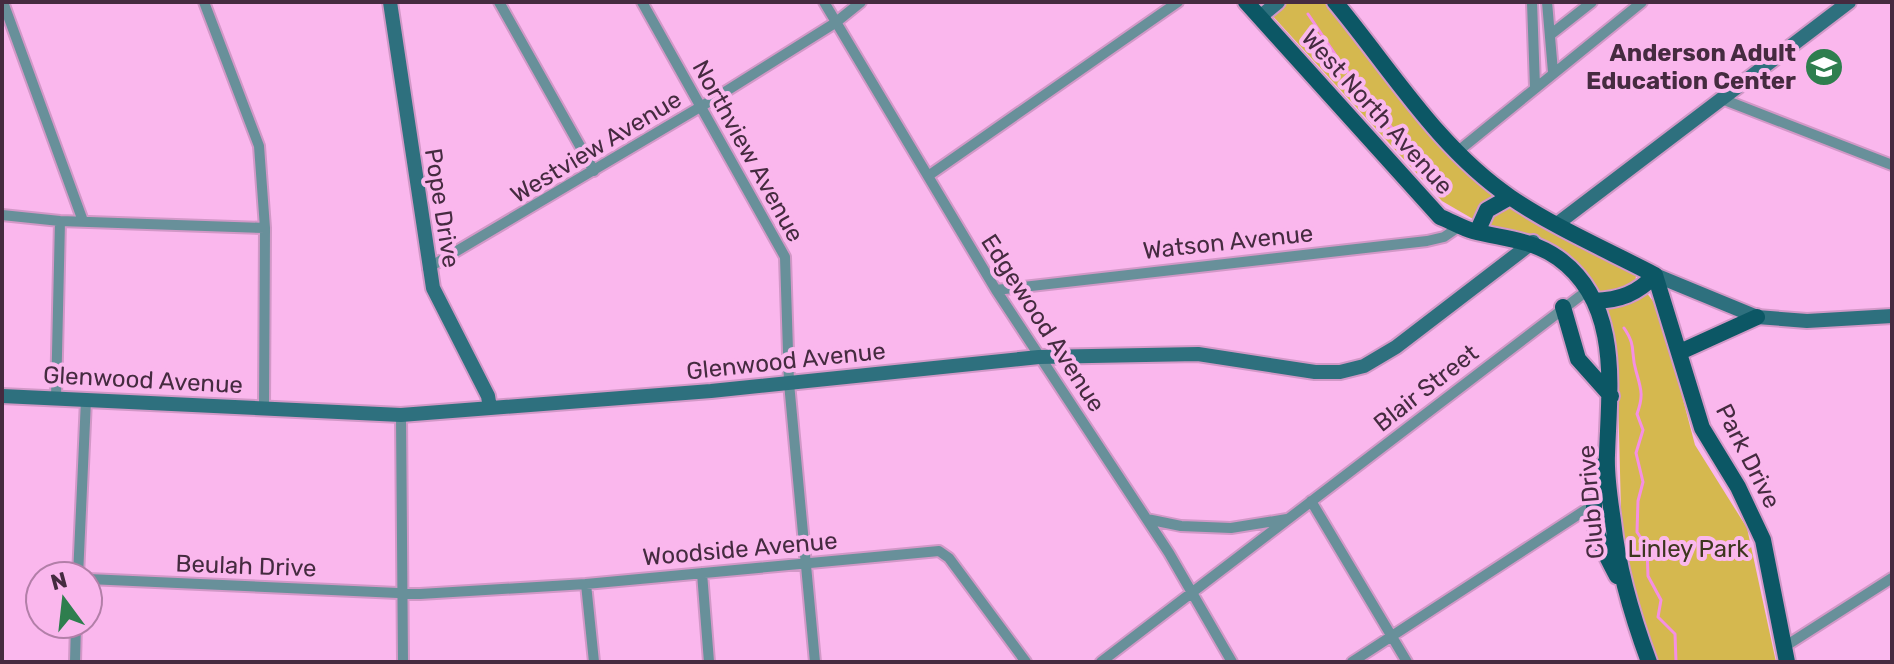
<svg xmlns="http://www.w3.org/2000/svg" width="1894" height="664" viewBox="0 0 1894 664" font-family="Rubik,sans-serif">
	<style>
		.green { fill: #d5b84f }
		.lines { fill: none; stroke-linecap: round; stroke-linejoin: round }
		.stream { stroke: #f58fe3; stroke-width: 3 }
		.street-casing { stroke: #d298c7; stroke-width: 14 }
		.secondary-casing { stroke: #d298c7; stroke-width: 18 }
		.primary-casing { stroke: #d298c7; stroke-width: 20 }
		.street { stroke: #68909a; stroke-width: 10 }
		.secondary { stroke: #2e707e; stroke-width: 14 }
		.primary { stroke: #0c5765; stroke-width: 16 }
		.labels { text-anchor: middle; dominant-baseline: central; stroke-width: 8; stroke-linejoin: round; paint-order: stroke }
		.poi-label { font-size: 24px; font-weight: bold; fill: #452b40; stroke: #fab7ed; text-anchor: end }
		.street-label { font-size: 24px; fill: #452b40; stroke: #fab7ed }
		.park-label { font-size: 24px; fill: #3d361f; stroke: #fab7ed }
	</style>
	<rect width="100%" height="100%" fill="#fab7ed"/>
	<path class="green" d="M 1260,2 L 1329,2 L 1496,191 L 1473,219 L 1442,201 Z
		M 1509,203 L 1625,266 L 1636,275 L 1635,285 L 1624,291 L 1598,293 L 1589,281 L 1485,226 L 1488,217 Z
		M 1646,292 L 1659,309 L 1695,445 L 1747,528 L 1776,662 L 1657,662 L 1622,548 L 1617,356 L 1605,305 Z"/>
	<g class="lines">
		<path class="stream" d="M 1308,14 L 1343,66 L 1436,184
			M 1624,328 C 1637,347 1630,351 1636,371 C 1641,389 1644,395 1637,414 L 1643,430 L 1636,453 L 1643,482 L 1638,501 L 1637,532 L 1647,547 L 1648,576 L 1661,600 L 1658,617 L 1675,634 L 1676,662"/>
		<g class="street-casing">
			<path id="street" d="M 3,2 L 83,221
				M 204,2 L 259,146 L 265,228 L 264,408
				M 499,2 L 594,171
				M 642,2 L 785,257 L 789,383 L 815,662
				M 824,2 L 996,290 L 1169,553 L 1232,662
				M 1532,2 L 1535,87
				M 1547,2 L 1553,72
				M 1550,35 L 1592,2
				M 1722,99 L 1892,165
				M 1457,152 L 1642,2
				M 928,176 L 1178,2
				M 2,215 L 60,221 L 265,228
				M 428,268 L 712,100 L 835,23 L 861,2
				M 996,290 L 1427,241 L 1444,237 L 1460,226
				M 56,398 L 60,221
				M 401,415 L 403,662
				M 1311,501 L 1407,662
				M 1147,519 L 1181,526 L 1231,528 L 1287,519
				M 702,573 L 709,662
				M 78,576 L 86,400
				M 88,579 L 420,594 L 586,584 L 939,551 L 949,558 L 1026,662
				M 586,584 L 594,662
				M 1784,647 L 1892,578
				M 75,662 L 76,624
				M 1101,662 L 1588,290
				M 1352,662 L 1590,507"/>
		</g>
		<g class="secondary-casing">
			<path id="secondary" d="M 390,2 L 433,288 L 488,396 L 490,408
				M 1260,17 L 1278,2
				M 1557,224 L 1849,2
				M 1655,275 L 1757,317 L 1807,321 L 1892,316
				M 2,396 L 401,415 L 711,391 L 1039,357 L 1198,354 L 1315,372 L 1340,372 L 1364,366 L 1396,347 L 1533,242"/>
		</g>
		<g class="primary-casing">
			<path id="primary" d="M 1246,2 L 1440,217 C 1451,221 1462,228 1473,231 C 1504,239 1531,239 1558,258 C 1622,304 1609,388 1607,455 C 1606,477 1610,500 1613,521 C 1618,570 1632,616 1649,662
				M 1335,2 C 1390,68 1438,148 1510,197 C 1554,227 1607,250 1655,275
				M 1477,232 L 1487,210 L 1510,197
				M 1655,275 L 1702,428 L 1738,487 L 1763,540 L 1787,662
				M 1594,301 C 1620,300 1637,294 1655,275
				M 1563,307 L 1578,359 L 1611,396
				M 1680,352 L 1757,317
				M 1605,463 C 1585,511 1593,531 1617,576"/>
		</g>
		<use href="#street" class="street"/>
		<use href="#secondary" class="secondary"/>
		<use href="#primary" class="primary"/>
	</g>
	<defs>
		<g id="school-disc" transform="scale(2)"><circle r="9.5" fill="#2e7e4e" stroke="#fab7ed"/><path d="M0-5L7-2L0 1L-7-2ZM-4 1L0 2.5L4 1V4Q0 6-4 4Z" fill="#fff"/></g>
	</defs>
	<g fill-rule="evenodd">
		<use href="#school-disc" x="1824" y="67"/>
	</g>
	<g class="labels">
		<g class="poi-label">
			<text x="1796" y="53">Anderson Adult<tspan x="1796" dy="28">Education Center</tspan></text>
		</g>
		<g class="street-label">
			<text transform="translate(1377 112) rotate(48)">West North Avenue</text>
			<text transform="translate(596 147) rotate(-31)">Westview Avenue</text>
			<text transform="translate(748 151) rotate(61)">Northview Avenue</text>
			<text transform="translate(442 208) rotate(81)">Pope Drive</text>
			<text transform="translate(1228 242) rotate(-6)">Watson Avenue</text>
			<text transform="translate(1043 323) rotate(57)">Edgewood Avenue</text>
			<text transform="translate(786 361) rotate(-6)">Glenwood Avenue</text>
			<text transform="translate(143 380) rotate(3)">Glenwood Avenue</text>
			<text transform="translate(1426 388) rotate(-38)">Blair Street</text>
			<text transform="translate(1748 456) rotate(63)">Park Drive</text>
			<text transform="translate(1591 502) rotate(-95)">Club Drive</text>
			<text transform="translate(740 549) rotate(-5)">Woodside Avenue</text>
			<text transform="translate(246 566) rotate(2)">Beulah Drive</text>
		</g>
		<g class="park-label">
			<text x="1688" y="549">Linley Park</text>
		</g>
	</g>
	<rect width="1894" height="664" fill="none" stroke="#452b40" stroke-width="8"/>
	<g transform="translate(64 600) rotate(345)"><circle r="38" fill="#fab7ed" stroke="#b27fa8" stroke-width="2"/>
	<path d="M0-6L14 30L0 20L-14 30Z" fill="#2e7e4e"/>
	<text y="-12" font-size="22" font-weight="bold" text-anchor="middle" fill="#452b40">N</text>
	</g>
</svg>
